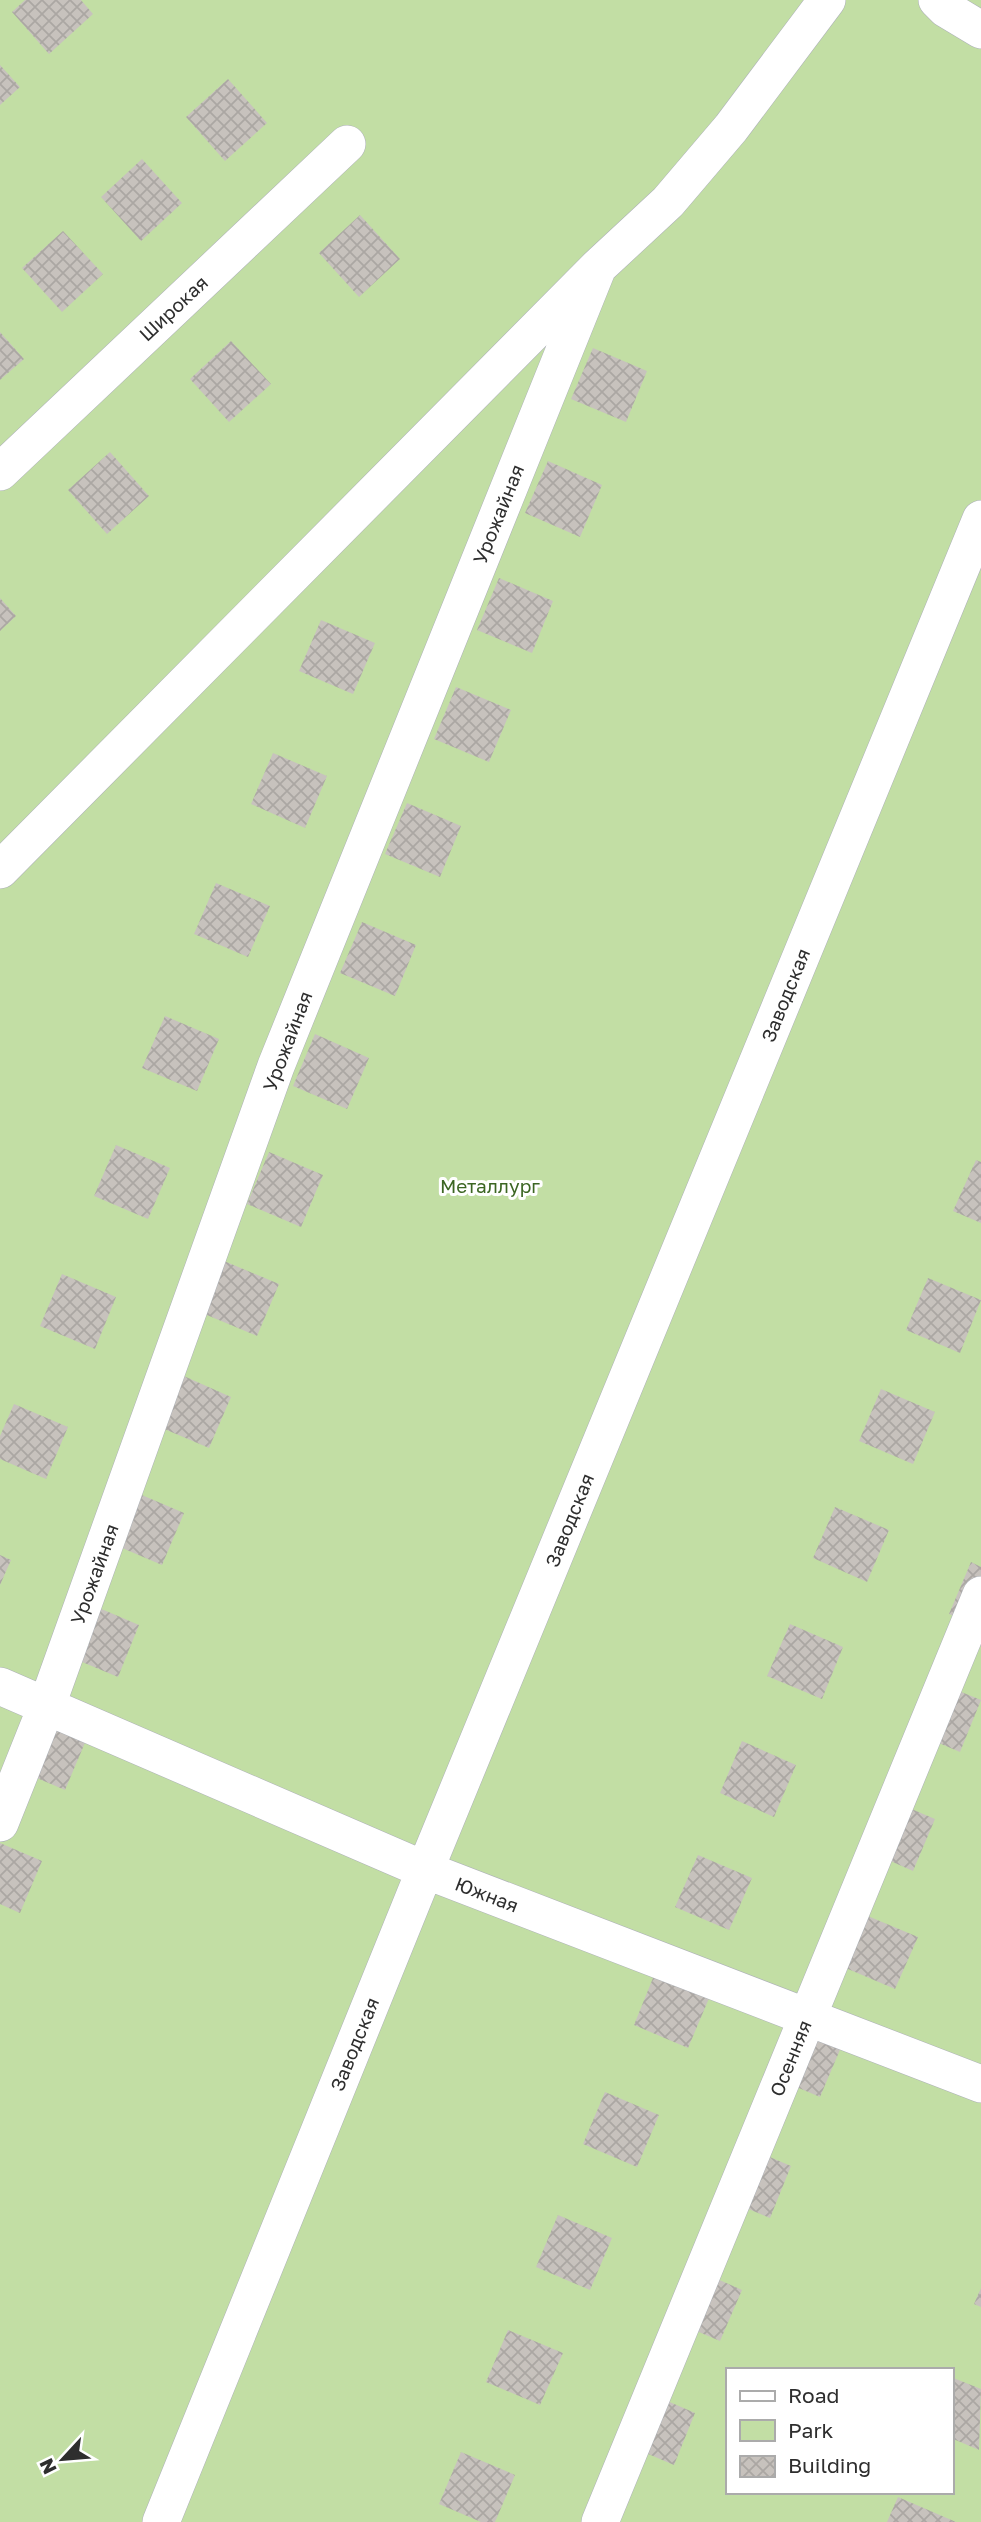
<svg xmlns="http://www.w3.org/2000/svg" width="981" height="2522" viewBox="0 0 981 2522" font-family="'Golos Text',sans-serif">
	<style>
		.park { fill: #c2dea4; fill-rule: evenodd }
		.building { fill: url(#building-cross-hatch) }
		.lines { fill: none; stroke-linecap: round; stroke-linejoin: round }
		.street-casing { stroke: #aeb2b8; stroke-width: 38 }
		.street { stroke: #fff; stroke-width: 37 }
		.labels { text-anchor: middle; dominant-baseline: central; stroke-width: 6; stroke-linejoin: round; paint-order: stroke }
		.street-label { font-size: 19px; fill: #2e2e2e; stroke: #fff }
		.park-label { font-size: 19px; fill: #3c6623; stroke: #fff }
	</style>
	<defs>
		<pattern id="building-cross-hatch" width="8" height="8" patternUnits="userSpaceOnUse" patternTransform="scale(1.75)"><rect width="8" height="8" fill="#c7c2bd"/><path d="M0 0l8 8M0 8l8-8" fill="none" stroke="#aba7a3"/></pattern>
	</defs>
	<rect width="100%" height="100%" fill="#ede7e2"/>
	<path class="park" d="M 0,0 L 981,0 L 981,2522 L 0,2522 ZM 727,2370 L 951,2370 L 951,2492 L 727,2492 Z"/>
	<path class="building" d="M 25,0 L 81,0 L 93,14 L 49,54 L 12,12 Z
		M 0,65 L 20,87 L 0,105 Z
		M 228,79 L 267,123 L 225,161 L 186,117 Z
		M 142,159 L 182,203 L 141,241 L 101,197 Z
		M 360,215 L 400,259 L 359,297 L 319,253 Z
		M 63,231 L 103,274 L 62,312 L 22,268 Z
		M 0,332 L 24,359 L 0,380 Z
		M 231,341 L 271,384 L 229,422 L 190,379 Z
		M 593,348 L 647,371 L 626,422 L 571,399 Z
		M 110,452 L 149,496 L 107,534 L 68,490 Z
		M 548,461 L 602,485 L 580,537 L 525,513 Z
		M 499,578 L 553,601 L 532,653 L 477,630 Z
		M 0,598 L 16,616 L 0,631 Z
		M 321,620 L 375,643 L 353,694 L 299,671 Z
		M 456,687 L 511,710 L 489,762 L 434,739 Z
		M 273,753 L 327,776 L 305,828 L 251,804 Z
		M 407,803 L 461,826 L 440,877 L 385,854 Z
		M 216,883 L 270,906 L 248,957 L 194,934 Z
		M 362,922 L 416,945 L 395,996 L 340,973 Z
		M 165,1016 L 219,1039 L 197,1091 L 142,1068 Z
		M 315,1034 L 369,1058 L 347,1109 L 293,1086 Z
		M 116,1145 L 170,1168 L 148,1219 L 94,1196 Z
		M 269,1152 L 323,1175 L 301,1227 L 247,1204 Z
		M 976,1160 L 981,1162 L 981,1223 L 953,1211 Z
		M 224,1261 L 279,1284 L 257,1336 L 202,1313 Z
		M 62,1274 L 116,1297 L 95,1349 L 40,1326 Z
		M 928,1278 L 981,1300 L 960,1353 L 906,1330 Z
		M 177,1373 L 231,1397 L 209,1448 L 155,1425 Z
		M 881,1389 L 935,1412 L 913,1464 L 859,1441 Z
		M 14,1404 L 68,1427 L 46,1479 L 0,1459 L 0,1436 Z
		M 130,1490 L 184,1513 L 162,1565 L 108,1542 Z
		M 835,1507 L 889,1530 L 867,1582 L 813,1558 Z
		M 0,1555 L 11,1560 L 0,1585 Z
		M 971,1562 L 981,1567 L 981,1628 L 949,1614 Z
		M 85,1602 L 139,1625 L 118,1677 L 63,1654 Z
		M 790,1624 L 843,1647 L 822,1699 L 767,1676 Z
		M 927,1678 L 981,1700 L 960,1752 L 906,1729 Z
		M 33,1715 L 87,1738 L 65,1790 L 11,1767 Z
		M 742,1741 L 796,1765 L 774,1817 L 720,1793 Z
		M 881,1796 L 935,1819 L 913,1871 L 859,1847 Z
		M 0,1843 L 42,1861 L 20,1913 L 0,1904 Z
		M 698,1855 L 752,1878 L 729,1930 L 675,1907 Z
		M 863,1914 L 918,1937 L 895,1989 L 841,1966 Z
		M 655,1973 L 710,1996 L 688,2048 L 634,2025 Z
		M 788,2022 L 842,2045 L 820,2097 L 766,2074 Z
		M 605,2092 L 659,2115 L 637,2167 L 583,2144 Z
		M 737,2143 L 791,2166 L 770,2218 L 715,2195 Z
		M 558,2215 L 612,2238 L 590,2290 L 536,2267 Z
		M 688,2266 L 742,2290 L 720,2341 L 666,2318 Z
		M 981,2288 L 981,2307 L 974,2304 Z
		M 508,2330 L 563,2353 L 540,2405 L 486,2382 Z
		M 951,2377 L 981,2389 L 979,2450 L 951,2438 Z
		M 642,2390 L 695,2413 L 674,2465 L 620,2442 Z
		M 461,2452 L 515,2475 L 495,2522 L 481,2522 L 439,2504 Z
		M 898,2497 L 956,2522 L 887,2522 Z"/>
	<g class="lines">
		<g class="street-casing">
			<path id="street" d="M 937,0 L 946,9 L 981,30
				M 0,472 L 347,144
				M 0,870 L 598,267 L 668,202 L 731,128 L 827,0
				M 0,1686 L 425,1870 L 981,2084
				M 0,1823 L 47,1705 L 276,1066 L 598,267
				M 161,2522 L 425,1870 L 981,519
				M 600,2522 L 981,1595"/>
		</g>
		<use href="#street" class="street"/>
	</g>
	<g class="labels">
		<g class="street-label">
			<text transform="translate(173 308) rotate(-43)">Широкая</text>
			<text transform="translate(498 514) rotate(-68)">Урожайная</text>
			<text transform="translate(785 995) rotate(-68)">Заводская</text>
			<text transform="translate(287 1041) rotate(-69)">Урожайная</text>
			<text transform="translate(569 1520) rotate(-68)">Заводская</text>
			<text transform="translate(94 1574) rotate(-70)">Урожайная</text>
			<text transform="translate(487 1894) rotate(21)">Южная</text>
			<text transform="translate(354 2044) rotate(-68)">Заводская</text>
			<text transform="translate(790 2058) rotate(-68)">Осенняя</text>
		</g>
		<g class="park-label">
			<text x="490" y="1185">Металлург</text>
		</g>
	</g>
	<rect x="726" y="2368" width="228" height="126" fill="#ffffff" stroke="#ababab" stroke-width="2"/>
	<rect x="740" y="2391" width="35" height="10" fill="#ffffff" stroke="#ababab" stroke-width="2"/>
	<text x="788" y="2403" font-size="21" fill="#2e2e2e">Road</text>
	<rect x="740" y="2420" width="35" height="21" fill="#c2dea4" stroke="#ababab" stroke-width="2"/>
	<text x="788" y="2438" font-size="21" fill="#2e2e2e">Park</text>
	<rect x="740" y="2456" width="35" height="21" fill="url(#building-cross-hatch)" stroke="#ababab" stroke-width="2"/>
	<text x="788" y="2473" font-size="21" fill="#2e2e2e">Building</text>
	<g transform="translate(63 2459) rotate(244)" stroke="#ffffff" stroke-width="5" paint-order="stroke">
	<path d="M0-5L12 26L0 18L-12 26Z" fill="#2e2e2e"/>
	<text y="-10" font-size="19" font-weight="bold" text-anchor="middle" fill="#2e2e2e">N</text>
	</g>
</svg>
